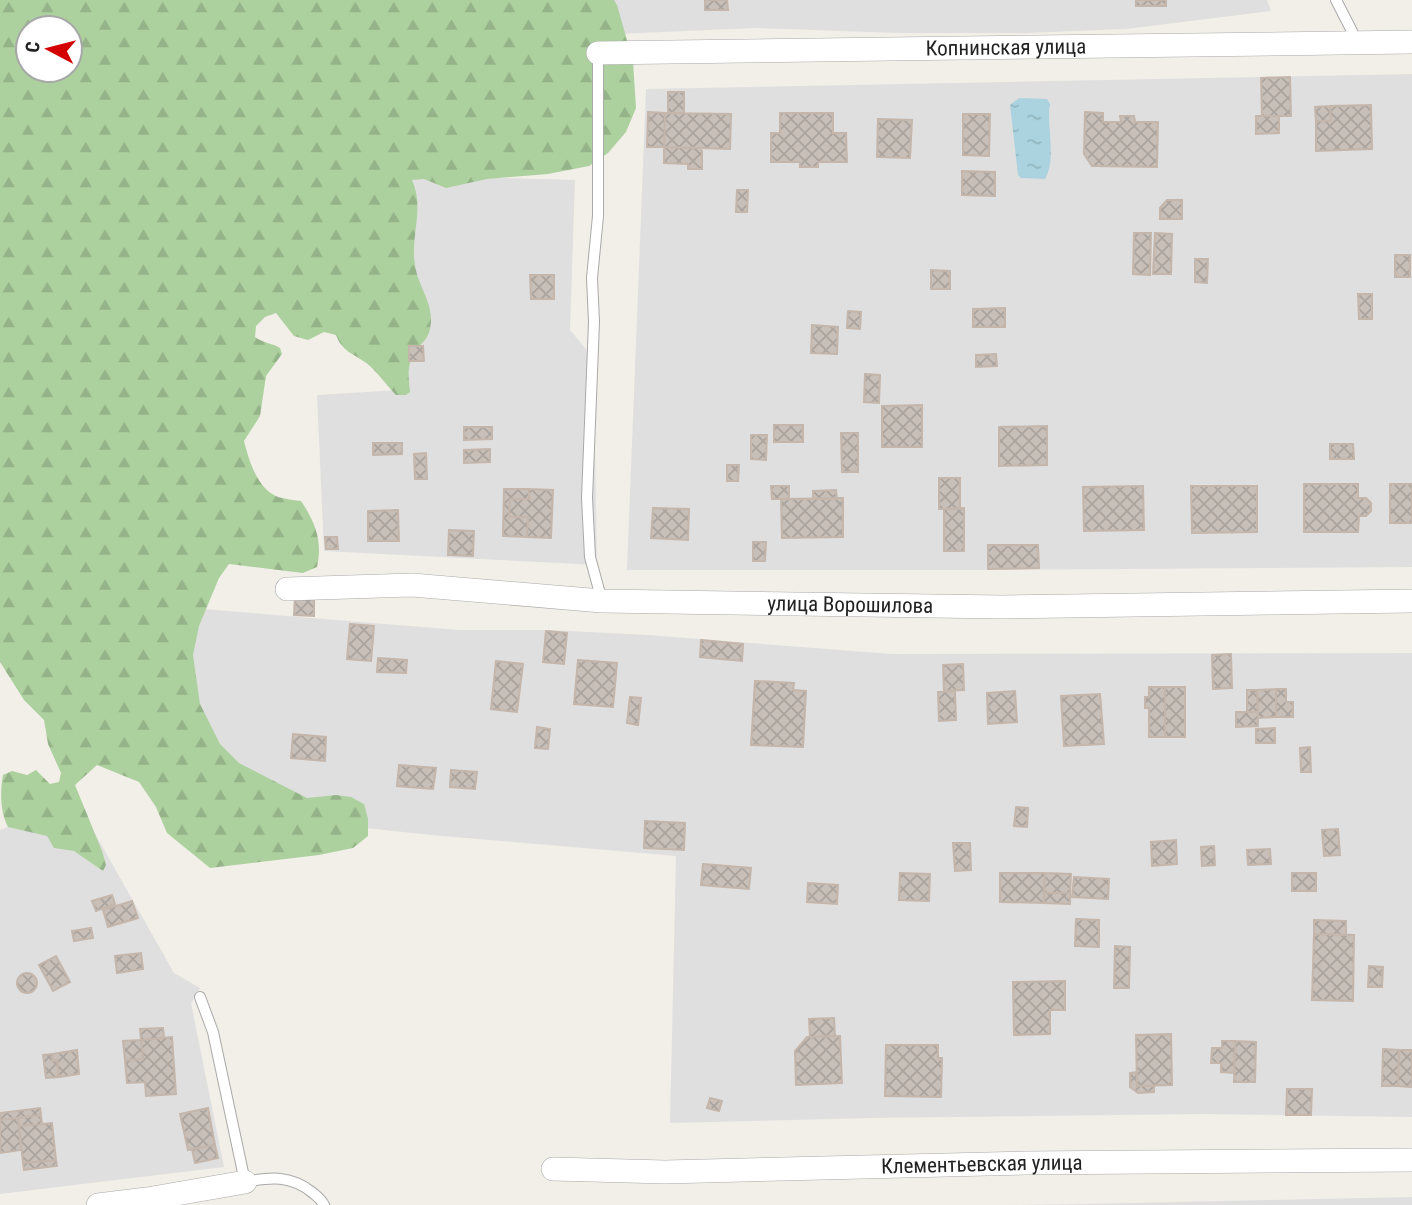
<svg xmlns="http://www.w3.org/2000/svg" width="1412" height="1205" viewBox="0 0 1412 1205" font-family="'Roboto Condensed',sans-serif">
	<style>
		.residential { fill: #e0dfdf }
		.forest { fill: url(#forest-firs); fill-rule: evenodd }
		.water { fill: url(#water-ripples) }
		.building { fill: url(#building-cross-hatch); stroke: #c4b6ab; stroke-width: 2 }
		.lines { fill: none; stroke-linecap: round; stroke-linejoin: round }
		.service-casing { stroke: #a9a9a9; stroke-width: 12 }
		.minor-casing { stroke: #a9a9a9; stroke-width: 24 }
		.service { stroke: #fff; stroke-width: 10 }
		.minor { stroke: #fff; stroke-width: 23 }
		.labels { text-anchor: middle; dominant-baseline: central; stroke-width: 5; stroke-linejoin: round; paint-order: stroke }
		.street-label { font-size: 21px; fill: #222; stroke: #fff }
	</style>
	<defs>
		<pattern id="forest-firs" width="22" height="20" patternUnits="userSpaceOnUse" patternTransform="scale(1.75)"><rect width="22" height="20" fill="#add19e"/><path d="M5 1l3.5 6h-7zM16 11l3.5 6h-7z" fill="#95b388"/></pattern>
		<pattern id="water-ripples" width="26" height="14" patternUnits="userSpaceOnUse" patternTransform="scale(1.75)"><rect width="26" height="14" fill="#aad3df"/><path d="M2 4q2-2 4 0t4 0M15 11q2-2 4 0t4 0" fill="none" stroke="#92b5bf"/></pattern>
		<pattern id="building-cross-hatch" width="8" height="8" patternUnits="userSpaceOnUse" patternTransform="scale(1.75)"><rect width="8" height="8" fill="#c7bfb8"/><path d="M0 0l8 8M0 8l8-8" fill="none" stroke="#aba49e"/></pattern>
	</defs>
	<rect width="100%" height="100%" fill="#f2efe9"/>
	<path class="residential" d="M 602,0 L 1267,0 L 1271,11 L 1126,29 L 1026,33 L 899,33 L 757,28 L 617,34 Z
		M 1412,74 L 1412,567 L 972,570 L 627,570 L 646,89 Z
		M 402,175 L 575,180 L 570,330 L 586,349 L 594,389 L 597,565 L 324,551 L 317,395 L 399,390 Z
		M 166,606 L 459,630 L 550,630 L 648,635 L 892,654 L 1412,653 L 1412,1117 L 1204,1114 L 872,1118 L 670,1123 L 676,856 L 431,835 L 225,813 Z
		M 76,800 L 174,973 L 200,988 L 191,1003 L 224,1167 L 0,1194 L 0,830 Z
		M 1412,1197 L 1412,1205 L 1008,1205 L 1083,1204 Z"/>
	<path class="forest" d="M 0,0 L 614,0 L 617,5 L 633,61 L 636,108 L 626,132 L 608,153 L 589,166 L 548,174 L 487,179 L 446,188 L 424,179 L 412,180 C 425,208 410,236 415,265 C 418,286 432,301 431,322 C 429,345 417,342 411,360 C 407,370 409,381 410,392 L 406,395 L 396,395 C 386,385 376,370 365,362 C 352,353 342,351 336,335 L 324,332 L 308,340 L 294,336 L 276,313 L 265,317 L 256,326 L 255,337 C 263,343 272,343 280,348 L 282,354 L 266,376 L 260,416 L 244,441 C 249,460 257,489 278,497 C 285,499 293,500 301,501 C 315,522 323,541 317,567 L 303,573 L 229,564 L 219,578 L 199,626 L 193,655 L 200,704 L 220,744 L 239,763 L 307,798 L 336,795 L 351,797 L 364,804 L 368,819 L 368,836 L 353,848 L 319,855 L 210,868 L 167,833 L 156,807 L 139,782 L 97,765 L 75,785 L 102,851 L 106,865 L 103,871 L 74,851 L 54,848 L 47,836 L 8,827 C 0,812 0,791 3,775 L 12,771 L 27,775 L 36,770 L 50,784 L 59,782 L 61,773 L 48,744 L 44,720 L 24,700 L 0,662 ZM 28,28 L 70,28 L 70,70 L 28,70 Z"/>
	<path class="water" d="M 1019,98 L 1047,99 L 1050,104 C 1046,127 1057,158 1045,179 L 1021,178 L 1018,175 L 1010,105 Z"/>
	<path class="building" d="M 705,0 L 727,0 L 728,10 L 705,10 Z
		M 1136,0 L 1166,0 L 1166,6 L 1136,6 Z
		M 1290,77 L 1291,116 L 1262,116 L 1261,78 Z
		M 668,92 L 684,92 L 684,113 L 668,113 Z
		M 1371,105 L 1372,149 L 1316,151 L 1316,121 L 1331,121 L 1330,106 Z
		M 1330,106 L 1331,121 L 1316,121 L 1315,107 Z
		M 648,112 L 665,113 L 664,147 L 647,147 Z
		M 1085,112 L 1103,113 L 1103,122 L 1121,122 L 1120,116 L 1134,116 L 1135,122 L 1158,122 L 1157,167 L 1092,166 L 1084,154 Z
		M 665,113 L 731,114 L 730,149 L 664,147 Z
		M 780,113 L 833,113 L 833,133 L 846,133 L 847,162 L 818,162 L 818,167 L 800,167 L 800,162 L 771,162 L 771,133 L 780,133 Z
		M 963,114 L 990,114 L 989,156 L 963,155 Z
		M 1256,116 L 1279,116 L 1279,133 L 1256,134 Z
		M 878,119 L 912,120 L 910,158 L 877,157 Z
		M 664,147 L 702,148 L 702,169 L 688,169 L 688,164 L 664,163 Z
		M 962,171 L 995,172 L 995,196 L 962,195 Z
		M 737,190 L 748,190 L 747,212 L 736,212 Z
		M 1167,200 L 1182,200 L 1182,219 L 1160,219 L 1160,208 Z
		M 1134,233 L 1151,233 L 1150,275 L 1133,274 Z
		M 1155,233 L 1172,234 L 1171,274 L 1153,274 Z
		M 1395,255 L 1410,255 L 1410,277 L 1395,277 Z
		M 1195,259 L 1208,259 L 1207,283 L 1195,282 Z
		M 931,270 L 950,271 L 950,289 L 931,289 Z
		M 530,275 L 554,275 L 554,299 L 531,299 Z
		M 1358,294 L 1372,294 L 1372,319 L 1359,319 Z
		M 1005,308 L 1005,327 L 973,327 L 973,309 Z
		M 848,311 L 861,312 L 860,329 L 847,328 Z
		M 812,325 L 838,327 L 837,354 L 811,353 Z
		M 409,346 L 423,346 L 424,361 L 409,361 Z
		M 996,354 L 997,366 L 976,367 L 976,355 Z
		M 865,374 L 880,375 L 879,403 L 864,402 Z
		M 922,405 L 922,447 L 882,447 L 882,406 Z
		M 774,425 L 803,425 L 803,442 L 774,442 Z
		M 1047,426 L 1047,465 L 999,466 L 999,427 Z
		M 464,427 L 492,427 L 492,439 L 464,440 Z
		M 841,433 L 858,433 L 858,472 L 842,472 Z
		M 751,435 L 767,435 L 766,460 L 751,459 Z
		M 373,443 L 402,443 L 402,454 L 373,455 Z
		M 1330,444 L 1353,444 L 1354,459 L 1330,459 Z
		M 490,449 L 490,462 L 464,463 L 464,450 Z
		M 426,453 L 427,479 L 415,479 L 414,454 Z
		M 727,465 L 739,465 L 738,481 L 727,481 Z
		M 939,478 L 960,478 L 960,509 L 939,509 Z
		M 1304,484 L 1358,484 L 1358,498 L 1366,498 L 1371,503 L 1371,511 L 1366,516 L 1359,516 L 1358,532 L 1304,532 Z
		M 1390,484 L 1412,484 L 1412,523 L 1390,523 Z
		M 771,486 L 789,486 L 789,499 L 772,499 Z
		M 1143,486 L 1144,530 L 1084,531 L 1083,487 Z
		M 1191,486 L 1257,486 L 1257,532 L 1192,533 Z
		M 504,489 L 529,489 L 529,499 L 510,499 L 509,517 L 528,517 L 527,537 L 503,536 Z
		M 529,489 L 553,490 L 551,538 L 527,537 L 528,517 L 509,517 L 510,499 L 529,499 Z
		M 836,490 L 837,499 L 813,499 L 813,491 Z
		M 843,498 L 843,537 L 782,538 L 781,499 Z
		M 653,508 L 689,509 L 688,540 L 651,538 Z
		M 964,508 L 964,551 L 944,551 L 944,509 Z
		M 398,510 L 399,541 L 368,541 L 368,511 Z
		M 449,530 L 474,531 L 473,556 L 448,555 Z
		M 325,537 L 337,537 L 338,549 L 326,549 Z
		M 753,542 L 766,542 L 765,561 L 753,561 Z
		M 988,545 L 1038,545 L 1039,568 L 988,569 Z
		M 295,595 L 314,596 L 314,616 L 294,615 Z
		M 350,624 L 374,626 L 371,661 L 347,659 Z
		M 546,631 L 567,633 L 564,664 L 543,662 Z
		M 701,640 L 743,644 L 742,661 L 700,657 Z
		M 1231,654 L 1232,688 L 1213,689 L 1212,655 Z
		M 378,658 L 407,660 L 406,673 L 377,672 Z
		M 578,660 L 617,663 L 613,707 L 574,704 Z
		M 496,661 L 523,664 L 517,712 L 491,709 Z
		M 963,664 L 964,690 L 944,691 L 943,665 Z
		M 755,681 L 794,683 L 793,690 L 806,691 L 803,747 L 751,745 Z
		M 1149,687 L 1165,687 L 1165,737 L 1149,737 L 1149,708 L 1145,708 L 1145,697 L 1149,697 Z
		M 1165,687 L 1185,687 L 1185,737 L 1165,737 Z
		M 1276,689 L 1276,717 L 1258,718 L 1257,690 Z
		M 1276,689 L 1286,689 L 1286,702 L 1293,702 L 1293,717 L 1276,717 Z
		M 1247,690 L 1257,690 L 1258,712 L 1247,712 Z
		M 955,691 L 956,720 L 939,721 L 938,692 Z
		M 1015,691 L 1017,722 L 988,724 L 987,693 Z
		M 1100,694 L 1104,744 L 1064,746 L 1061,696 Z
		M 630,697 L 641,698 L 638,725 L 627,723 Z
		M 1236,712 L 1258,712 L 1258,726 L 1236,727 Z
		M 537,727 L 550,729 L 548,749 L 535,748 Z
		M 1275,728 L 1275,743 L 1256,743 L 1256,729 Z
		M 293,734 L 326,737 L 325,761 L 291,758 Z
		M 1310,747 L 1311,772 L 1301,772 L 1300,748 Z
		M 399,765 L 436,768 L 433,789 L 397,786 Z
		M 451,770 L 477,772 L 475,789 L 450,787 Z
		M 1016,807 L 1028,808 L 1027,827 L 1014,826 Z
		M 645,821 L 685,823 L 684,850 L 644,848 Z
		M 1338,829 L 1340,855 L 1324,856 L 1322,830 Z
		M 1176,840 L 1177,864 L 1152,866 L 1151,842 Z
		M 953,843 L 970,843 L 971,870 L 955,871 Z
		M 1214,846 L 1215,865 L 1202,866 L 1201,847 Z
		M 1270,849 L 1271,864 L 1248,865 L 1247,850 Z
		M 703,864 L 751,868 L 749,889 L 701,885 Z
		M 900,873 L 930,874 L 929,901 L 899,900 Z
		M 1000,873 L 1045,873 L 1044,903 L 1000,902 Z
		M 1045,873 L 1071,874 L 1070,893 L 1044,893 Z
		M 1292,873 L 1316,873 L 1316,891 L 1292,891 Z
		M 1074,877 L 1109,879 L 1108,899 L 1072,897 Z
		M 808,883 L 838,885 L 837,904 L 807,902 Z
		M 1044,893 L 1070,893 L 1070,904 L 1044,903 Z
		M 112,895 L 115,904 L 96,911 L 92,901 Z
		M 132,901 L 138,918 L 108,927 L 103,910 Z
		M 1076,919 L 1099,920 L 1099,947 L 1075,946 Z
		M 1314,920 L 1346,921 L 1346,935 L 1314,934 Z
		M 91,928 L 93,938 L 74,941 L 72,931 Z
		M 1314,934 L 1354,935 L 1353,1001 L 1312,1000 Z
		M 1115,946 L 1130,947 L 1129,988 L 1114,988 Z
		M 141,953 L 143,969 L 117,973 L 115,956 Z
		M 56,956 L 70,982 L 53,991 L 39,965 Z
		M 1369,966 L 1383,967 L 1382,987 L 1368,987 Z
		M17 983a10 10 0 1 1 20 0a10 10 0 1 1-20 0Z
		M 1065,981 L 1065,1010 L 1050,1010 L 1050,1034 L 1014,1035 L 1013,982 Z
		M 834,1018 L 835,1036 L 810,1037 L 809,1019 Z
		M 163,1028 L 164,1038 L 141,1040 L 140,1029 Z
		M 1171,1034 L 1172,1085 L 1137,1086 L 1136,1035 Z
		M 840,1036 L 842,1083 L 796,1085 L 795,1051 L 807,1037 Z
		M 172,1037 L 176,1094 L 146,1096 L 145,1082 L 127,1083 L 125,1060 L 143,1059 L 141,1040 Z
		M 141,1040 L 143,1059 L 125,1060 L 123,1041 Z
		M 1222,1041 L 1235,1041 L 1234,1073 L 1221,1072 L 1221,1063 L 1211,1063 L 1212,1048 L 1222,1048 Z
		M 1235,1041 L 1256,1042 L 1255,1082 L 1234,1082 Z
		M 886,1045 L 938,1045 L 938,1058 L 942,1058 L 941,1097 L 885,1096 Z
		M 1383,1049 L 1399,1050 L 1398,1086 L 1382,1086 Z
		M 77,1050 L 79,1074 L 59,1077 L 57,1060 L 53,1061 L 52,1054 Z
		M 1399,1050 L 1412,1050 L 1412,1087 L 1398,1086 Z
		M 52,1054 L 53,1061 L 57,1060 L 59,1077 L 46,1078 L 43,1055 Z
		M 1137,1072 L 1137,1086 L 1154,1086 L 1154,1092 L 1138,1093 L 1130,1087 L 1130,1073 Z
		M 1287,1089 L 1312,1089 L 1311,1115 L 1286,1115 Z
		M 710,1098 L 722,1101 L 719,1111 L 707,1108 Z
		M 40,1108 L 41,1115 L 0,1120 L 0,1113 Z
		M 208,1108 L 215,1145 L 188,1150 L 180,1114 Z
		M 41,1115 L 42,1124 L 19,1126 L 18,1118 Z
		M 18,1118 L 21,1150 L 0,1153 L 0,1120 Z
		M 52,1123 L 56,1160 L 23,1163 L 19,1126 Z
		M 215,1145 L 218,1158 L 195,1163 L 192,1149 Z
		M 56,1160 L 57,1166 L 24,1170 L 23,1163 Z"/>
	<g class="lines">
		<g class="service-casing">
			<path id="service" d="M 1336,0 L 1358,43
				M 598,53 L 598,216 L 592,278 L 594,322 L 587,498 L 590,557 L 602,601
				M 200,997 L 213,1032 L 245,1182 C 271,1177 291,1175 313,1193 C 318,1197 321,1199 324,1205"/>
		</g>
		<g class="minor-casing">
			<g id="minor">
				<path id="s1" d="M 598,53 L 1412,42"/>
				<path id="s2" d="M 287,589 L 412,585 L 602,601 L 1002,607 L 1412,601"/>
				<path id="s3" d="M 553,1169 L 665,1172 L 1026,1163 L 1412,1160"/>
				<path d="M 98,1205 L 147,1199 L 245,1182"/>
			</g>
		</g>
		<use href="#service" class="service"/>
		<use href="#minor" class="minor"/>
	</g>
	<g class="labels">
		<g class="street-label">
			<text stroke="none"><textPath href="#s1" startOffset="408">Копнинская улица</textPath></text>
			<text stroke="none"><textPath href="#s2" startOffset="564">улица Ворошилова</textPath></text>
			<text stroke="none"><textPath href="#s3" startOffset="429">Клементьевская улица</textPath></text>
		</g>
	</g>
	<g transform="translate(49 49) rotate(277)"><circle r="33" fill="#ffffff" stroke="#a7a7a7" stroke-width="2"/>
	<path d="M0-5L12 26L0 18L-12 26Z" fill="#d40000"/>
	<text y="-10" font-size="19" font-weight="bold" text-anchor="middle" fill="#222222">С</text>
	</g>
</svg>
